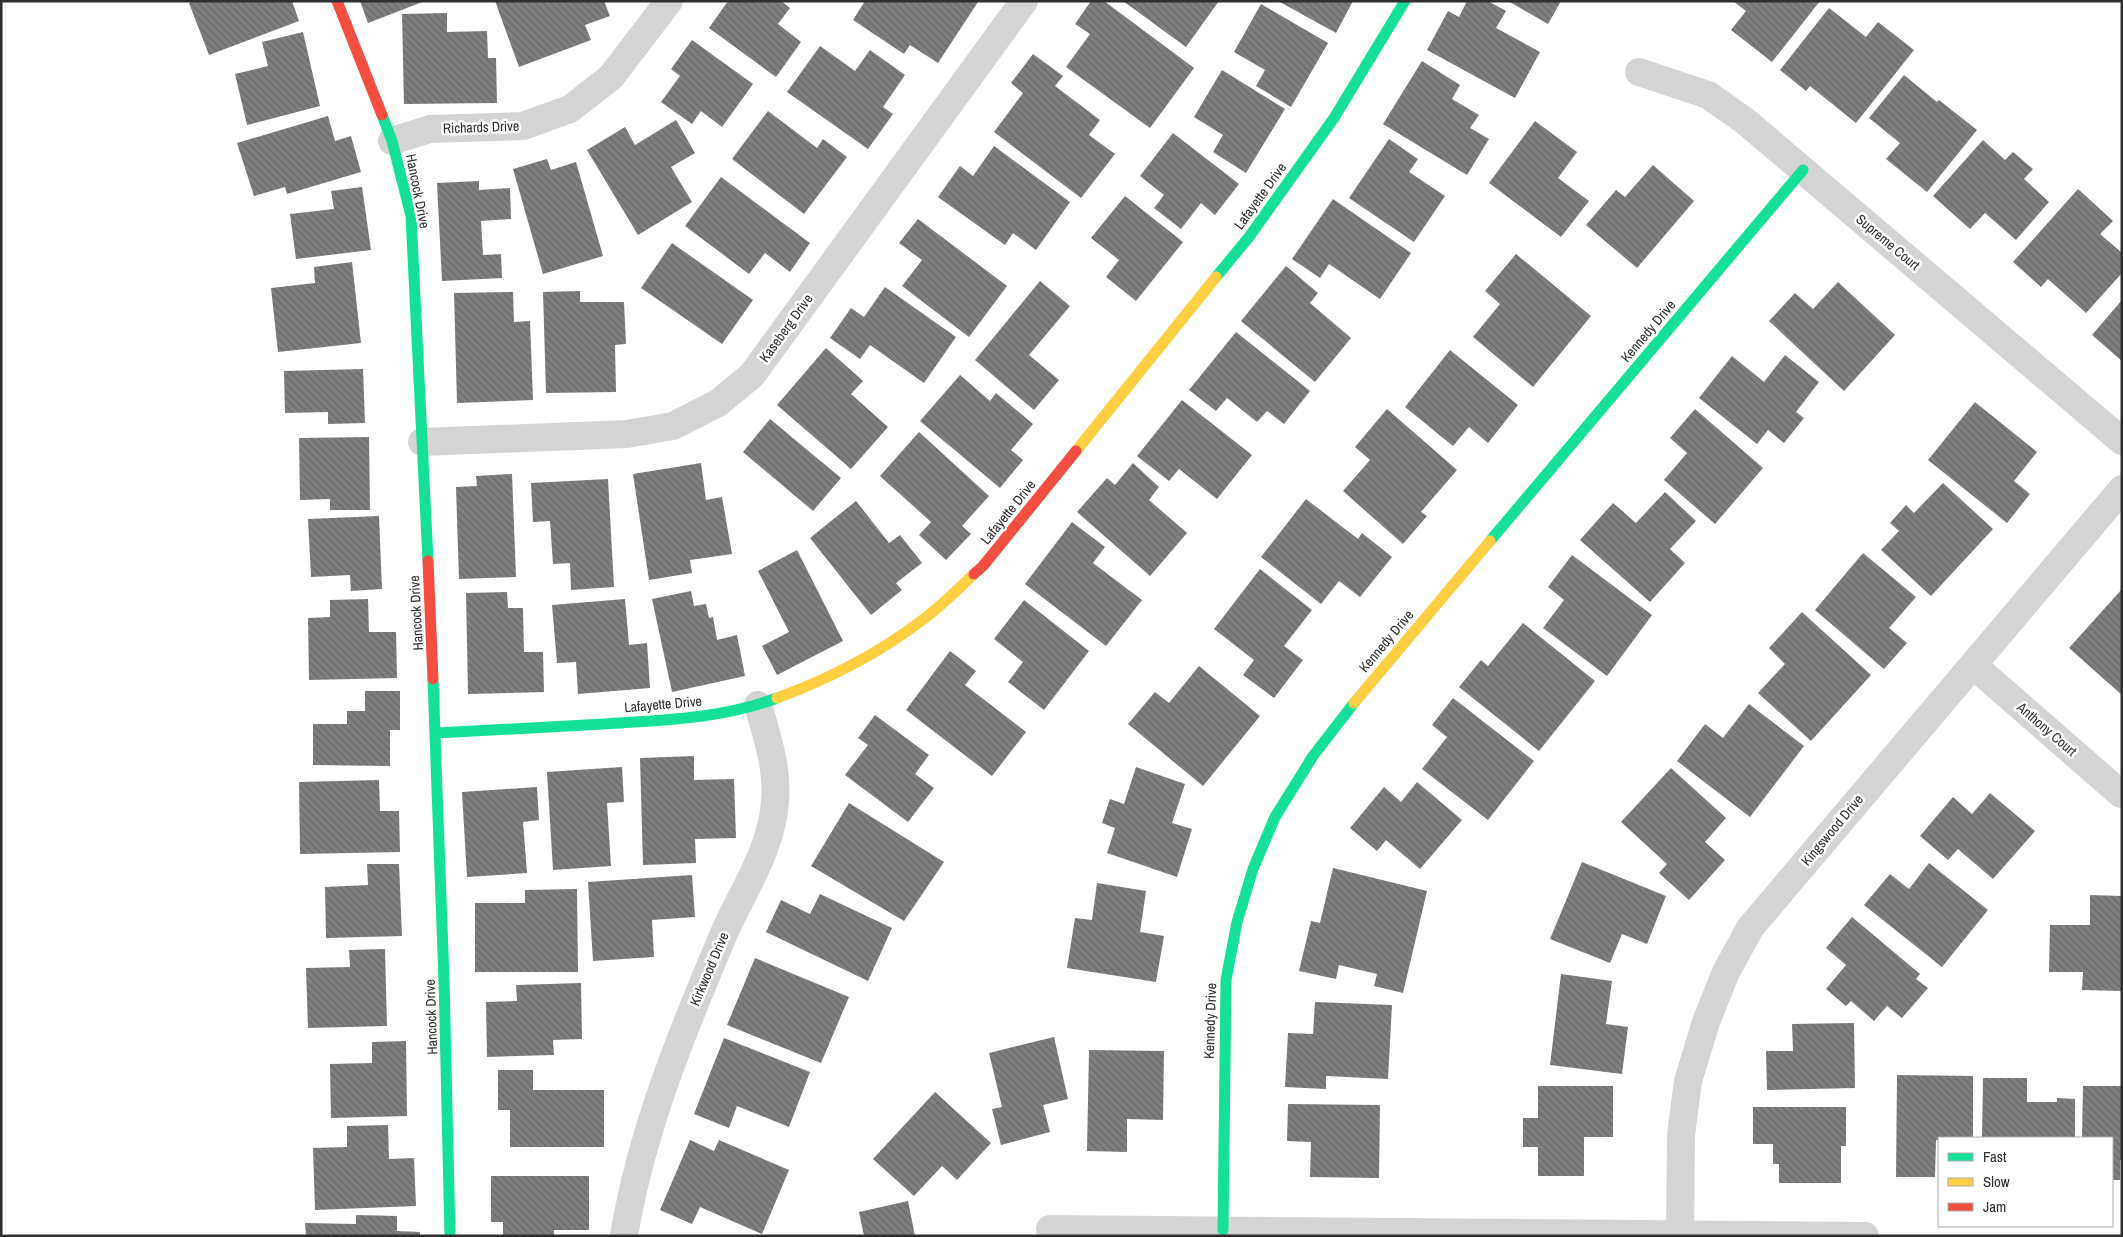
<svg xmlns="http://www.w3.org/2000/svg" width="2123" height="1237" viewBox="0 0 2123 1237" font-family="'Archivo Narrow',sans-serif">
	<style>
		.building { fill: url(#building-back-hatch) }
		.lines { fill: none; stroke-linecap: round; stroke-linejoin: round }
		.street { stroke: #d4d4d4; stroke-width: 28 }
		.fast { stroke: #16e098; stroke-width: 11 }
		.slow { stroke: #ffcf43; stroke-width: 11 }
		.jam { stroke: #f24e42; stroke-width: 11 }
		.labels { text-anchor: middle; dominant-baseline: central; stroke-width: 5; stroke-linejoin: round; paint-order: stroke }
		.street-label { font-size: 14px; fill: #2f2f2f; stroke: #fff }
	</style>
	<defs>
		<pattern id="building-back-hatch" width="6" height="6" patternUnits="userSpaceOnUse" patternTransform="scale(1.25)"><rect width="6" height="6" fill="#7f7f7f"/><path d="M-1 5l2 2M0 0l6 6M5-1l2 2" fill="none" stroke="#686868"/></pattern>
	</defs>
	<rect width="100%" height="100%" fill="#fff"/>
	<path class="building" d="M 193,1 L 292,1 L 299,21 L 209,55 L 189,3 Z
		M 360,1 L 425,1 L 368,23 Z
		M 495,1 L 604,1 L 610,16 L 585,25 L 591,40 L 519,67 Z
		M 728,1 L 781,1 L 790,8 L 778,24 L 801,42 L 776,77 L 709,28 Z
		M 865,1 L 976,1 L 978,2 L 938,63 L 910,45 L 904,54 L 853,20 Z
		M 1091,1 L 1104,1 L 1194,68 L 1150,128 L 1066,67 L 1090,34 L 1075,24 Z
		M 1123,1 L 1219,1 L 1186,47 Z
		M 1278,1 L 1353,1 L 1336,33 Z
		M 1467,1 L 1488,1 L 1506,11 L 1496,28 L 1540,52 L 1515,98 L 1427,50 L 1448,11 L 1459,17 Z
		M 1508,1 L 1561,1 L 1548,24 Z
		M 1733,1 L 1820,1 L 1772,62 L 1731,30 L 1746,11 Z
		M 1261,4 L 1328,43 L 1291,107 L 1256,86 L 1265,70 L 1234,52 Z
		M 1829,8 L 1866,37 L 1878,22 L 1914,50 L 1856,123 L 1810,86 L 1806,91 L 1780,70 Z
		M 447,13 L 447,32 L 487,31 L 488,58 L 496,58 L 497,103 L 404,104 L 402,14 Z
		M 303,32 L 320,106 L 247,125 L 235,74 L 268,66 L 262,42 Z
		M 692,40 L 753,84 L 722,127 L 701,111 L 692,124 L 661,102 L 680,76 L 671,69 Z
		M 820,46 L 855,71 L 870,50 L 905,75 L 883,107 L 893,114 L 868,149 L 787,92 Z
		M 1033,54 L 1063,76 L 1055,86 L 1100,120 L 1089,135 L 1115,154 L 1081,198 L 994,132 L 1023,93 L 1011,83 Z
		M 1422,61 L 1460,85 L 1452,99 L 1479,115 L 1470,128 L 1489,139 L 1467,175 L 1383,124 Z
		M 1222,70 L 1285,109 L 1246,173 L 1213,152 L 1223,135 L 1194,117 Z
		M 1904,75 L 1937,102 L 1939,100 L 1977,130 L 1927,192 L 1886,159 L 1900,143 L 1869,118 Z
		M 768,111 L 817,148 L 823,139 L 847,157 L 804,214 L 732,159 Z
		M 328,116 L 335,141 L 351,136 L 361,172 L 287,194 L 285,187 L 254,196 L 237,143 Z
		M 676,120 L 695,153 L 671,167 L 692,202 L 638,235 L 587,150 L 625,127 L 635,145 Z
		M 1535,121 L 1577,152 L 1558,178 L 1589,201 L 1561,237 L 1489,183 Z
		M 1173,133 L 1239,184 L 1215,215 L 1201,203 L 1181,229 L 1154,208 L 1164,195 L 1140,176 Z
		M 1389,139 L 1418,159 L 1409,172 L 1445,196 L 1414,242 L 1349,198 Z
		M 1983,140 L 2005,160 L 2013,152 L 2033,169 L 2024,179 L 2049,202 L 2016,240 L 1985,213 L 1970,229 L 1933,196 Z
		M 994,146 L 1070,202 L 1036,250 L 1013,233 L 1005,245 L 938,197 L 960,166 L 973,176 Z
		M 547,159 L 551,170 L 576,162 L 603,256 L 543,274 L 513,169 Z
		M 1653,165 L 1694,201 L 1637,268 L 1586,225 L 1616,190 L 1625,197 Z
		M 721,177 L 810,243 L 790,272 L 765,253 L 749,274 L 685,226 Z
		M 479,181 L 479,190 L 510,188 L 511,219 L 481,221 L 483,255 L 501,254 L 502,278 L 442,281 L 437,183 Z
		M 362,187 L 371,250 L 296,259 L 290,214 L 334,209 L 331,191 Z
		M 2078,189 L 2113,221 L 2100,234 L 2122,253 L 2122,273 L 2086,313 L 2048,279 L 2041,287 L 2013,262 Z
		M 1125,196 L 1183,242 L 1136,301 L 1106,277 L 1119,260 L 1091,238 Z
		M 1333,199 L 1411,253 L 1380,299 L 1329,264 L 1320,278 L 1292,259 Z
		M 918,219 L 1007,286 L 969,337 L 902,286 L 922,260 L 899,243 Z
		M 672,243 L 753,300 L 722,344 L 641,288 Z
		M 1516,254 L 1591,316 L 1533,387 L 1473,337 L 1500,304 L 1485,291 Z
		M 352,262 L 361,343 L 278,352 L 271,288 L 315,283 L 314,267 Z
		M 1286,266 L 1318,293 L 1310,303 L 1351,338 L 1315,382 L 1241,321 Z
		M 1040,281 L 1070,306 L 1029,355 L 1059,380 L 1034,410 L 975,360 Z
		M 1838,282 L 1895,335 L 1844,391 L 1769,321 L 1795,293 L 1813,309 Z
		M 885,287 L 956,337 L 924,383 L 870,345 L 860,359 L 830,338 L 851,308 L 864,317 Z
		M 580,291 L 580,302 L 624,302 L 626,344 L 615,345 L 616,392 L 546,393 L 543,292 Z
		M 513,292 L 514,322 L 530,321 L 533,400 L 457,403 L 454,293 Z
		M 2122,300 L 2122,361 L 2092,335 Z
		M 1236,332 L 1310,391 L 1284,424 L 1267,411 L 1257,422 L 1227,398 L 1216,411 L 1189,390 Z
		M 826,348 L 863,381 L 851,394 L 888,427 L 851,469 L 777,405 Z
		M 1450,350 L 1518,405 L 1488,443 L 1469,427 L 1453,446 L 1405,407 Z
		M 1785,355 L 1819,382 L 1796,412 L 1804,418 L 1784,443 L 1768,430 L 1757,444 L 1699,398 L 1732,356 L 1764,382 Z
		M 363,369 L 365,423 L 328,424 L 328,412 L 285,413 L 284,371 Z
		M 960,375 L 990,401 L 996,393 L 1033,424 L 1011,450 L 1023,460 L 1000,488 L 920,421 Z
		M 1182,400 L 1252,455 L 1217,499 L 1179,469 L 1169,481 L 1137,456 Z
		M 1975,402 L 2037,452 L 2014,481 L 2030,494 L 2007,523 L 1928,460 Z
		M 1387,409 L 1457,470 L 1421,512 L 1427,516 L 1403,544 L 1343,491 L 1370,460 L 1355,447 Z
		M 1695,409 L 1763,468 L 1715,524 L 1664,480 L 1687,453 L 1670,438 Z
		M 770,419 L 841,478 L 813,511 L 743,452 Z
		M 919,432 L 989,496 L 962,526 L 971,534 L 946,560 L 919,535 L 931,522 L 880,476 Z
		M 369,437 L 370,510 L 330,510 L 330,499 L 300,500 L 299,438 Z
		M 701,463 L 706,500 L 722,497 L 732,554 L 690,560 L 692,573 L 649,580 L 633,474 Z
		M 1133,463 L 1159,487 L 1149,500 L 1187,533 L 1150,576 L 1077,512 L 1107,478 L 1115,485 Z
		M 512,474 L 516,577 L 459,579 L 456,487 L 477,486 L 476,476 Z
		M 608,479 L 614,587 L 571,590 L 570,563 L 553,564 L 550,521 L 533,522 L 531,483 Z
		M 1943,483 L 1993,529 L 1931,596 L 1881,550 L 1899,531 L 1890,523 L 1906,505 L 1914,513 Z
		M 1665,492 L 1696,521 L 1670,549 L 1685,563 L 1650,602 L 1580,540 L 1613,503 L 1636,523 Z
		M 1306,499 L 1358,539 L 1362,533 L 1392,557 L 1360,597 L 1339,581 L 1321,604 L 1261,557 Z
		M 856,501 L 889,543 L 900,535 L 922,563 L 896,583 L 902,590 L 871,615 L 810,538 Z
		M 379,516 L 382,589 L 351,591 L 350,575 L 311,577 L 308,519 Z
		M 1072,522 L 1105,547 L 1093,563 L 1142,600 L 1106,646 L 1025,584 Z
		M 797,550 L 843,641 L 777,675 L 762,646 L 789,632 L 758,571 Z
		M 1863,553 L 1916,597 L 1889,628 L 1907,643 L 1884,669 L 1815,610 Z
		M 1572,555 L 1652,615 L 1607,676 L 1543,628 L 1564,600 L 1548,587 Z
		M 1260,569 L 1312,610 L 1284,646 L 1303,660 L 1274,698 L 1243,675 L 1254,660 L 1214,629 Z
		M 2122,589 L 2122,695 L 2069,648 Z
		M 691,591 L 694,606 L 706,604 L 709,618 L 713,617 L 717,640 L 737,635 L 745,676 L 672,692 L 652,599 Z
		M 507,592 L 508,608 L 523,608 L 524,652 L 543,652 L 544,692 L 468,694 L 466,593 Z
		M 368,599 L 369,632 L 396,632 L 397,678 L 309,680 L 308,618 L 330,617 L 330,600 Z
		M 625,599 L 629,645 L 647,643 L 650,688 L 578,694 L 576,662 L 557,663 L 552,605 Z
		M 1024,600 L 1089,651 L 1044,710 L 1008,682 L 1023,662 L 994,639 Z
		M 1802,612 L 1871,675 L 1811,741 L 1758,693 L 1785,664 L 1769,648 Z
		M 1523,623 L 1595,681 L 1539,751 L 1459,687 L 1481,660 L 1488,666 Z
		M 950,651 L 976,671 L 965,685 L 1026,732 L 992,776 L 906,710 Z
		M 1199,666 L 1260,716 L 1203,786 L 1128,724 L 1155,692 L 1169,703 Z
		M 365,691 L 400,691 L 400,730 L 390,730 L 390,766 L 313,765 L 313,724 L 347,724 L 347,711 L 365,711 Z
		M 1453,698 L 1534,761 L 1488,820 L 1422,769 L 1447,737 L 1432,725 Z
		M 1749,704 L 1804,746 L 1750,817 L 1677,761 L 1705,724 L 1723,738 Z
		M 875,715 L 929,755 L 915,774 L 934,788 L 908,822 L 845,775 L 868,745 L 858,738 Z
		M 694,756 L 694,780 L 734,779 L 736,838 L 695,839 L 696,863 L 643,865 L 640,758 Z
		M 622,767 L 624,802 L 607,803 L 611,866 L 553,870 L 547,772 Z
		M 1136,767 L 1185,784 L 1172,823 L 1192,829 L 1177,877 L 1107,853 L 1115,828 L 1102,823 L 1110,799 L 1124,804 Z
		M 1671,768 L 1726,818 L 1705,842 L 1725,860 L 1689,900 L 1659,873 L 1667,864 L 1621,822 Z
		M 379,780 L 380,811 L 399,811 L 400,852 L 300,854 L 299,782 Z
		M 1417,782 L 1462,820 L 1420,869 L 1386,840 L 1377,851 L 1350,828 L 1384,787 L 1401,802 Z
		M 537,787 L 539,820 L 523,822 L 527,873 L 467,877 L 462,792 Z
		M 1990,793 L 2035,831 L 1993,879 L 1958,849 L 1948,860 L 1920,836 L 1953,797 L 1972,814 Z
		M 849,803 L 944,862 L 904,921 L 811,866 Z
		M 1582,862 L 1666,896 L 1647,944 L 1622,934 L 1610,963 L 1550,939 Z
		M 1929,863 L 1988,910 L 1942,967 L 1864,905 L 1890,874 L 1909,889 Z
		M 367,864 L 399,864 L 402,936 L 326,938 L 325,887 L 368,885 Z
		M 1333,868 L 1427,891 L 1403,993 L 1374,986 L 1377,974 L 1339,965 L 1336,979 L 1299,971 L 1311,921 L 1320,923 Z
		M 692,875 L 695,917 L 652,920 L 654,957 L 593,961 L 588,882 Z
		M 1097,883 L 1146,891 L 1140,932 L 1164,936 L 1156,982 L 1067,968 L 1075,918 L 1092,920 Z
		M 577,889 L 578,972 L 475,972 L 475,903 L 525,903 L 525,890 Z
		M 820,894 L 892,928 L 868,981 L 766,932 L 781,900 L 810,914 Z
		M 2090,895 L 2122,896 L 2122,991 L 2082,990 L 2083,972 L 2049,972 L 2050,925 L 2090,925 Z
		M 1852,917 L 1920,974 L 1916,979 L 1928,988 L 1902,1018 L 1887,1006 L 1874,1021 L 1851,1001 L 1846,1006 L 1826,989 L 1846,965 L 1826,948 Z
		M 385,949 L 387,1026 L 308,1028 L 306,968 L 350,967 L 349,950 Z
		M 755,958 L 849,997 L 821,1063 L 727,1025 Z
		M 1561,974 L 1612,981 L 1606,1024 L 1628,1027 L 1622,1074 L 1550,1065 Z
		M 581,983 L 582,1039 L 553,1040 L 554,1055 L 487,1057 L 486,1002 L 517,1001 L 516,985 Z
		M 1315,1002 L 1392,1005 L 1388,1079 L 1326,1076 L 1326,1089 L 1285,1087 L 1288,1033 L 1313,1034 Z
		M 1854,1023 L 1855,1088 L 1767,1090 L 1766,1051 L 1793,1051 L 1792,1024 Z
		M 1054,1037 L 1068,1099 L 1043,1105 L 1050,1132 L 1001,1145 L 992,1109 L 1002,1107 L 989,1053 Z
		M 724,1038 L 810,1072 L 789,1127 L 737,1106 L 729,1128 L 694,1114 Z
		M 406,1041 L 407,1116 L 331,1118 L 330,1064 L 372,1063 L 372,1042 Z
		M 1089,1050 L 1164,1051 L 1163,1120 L 1127,1119 L 1127,1152 L 1087,1151 Z
		M 498,1070 L 533,1070 L 533,1090 L 604,1090 L 604,1147 L 510,1147 L 510,1110 L 498,1110 Z
		M 1897,1075 L 1973,1076 L 1973,1138 L 1939,1138 L 1939,1140 L 1936,1140 L 1935,1177 L 1896,1177 Z
		M 1983,1078 L 2027,1078 L 2027,1102 L 2057,1102 L 2057,1098 L 2075,1099 L 2075,1138 L 1982,1138 Z
		M 1538,1086 L 1613,1086 L 1613,1137 L 1584,1137 L 1584,1176 L 1538,1176 L 1538,1147 L 1523,1147 L 1523,1118 L 1538,1118 Z
		M 2083,1086 L 2121,1086 L 2122,1160 L 2120,1160 L 2120,1180 L 2112,1180 L 2112,1138 L 2082,1138 Z
		M 935,1092 L 991,1143 L 957,1180 L 942,1166 L 914,1196 L 873,1159 Z
		M 1288,1104 L 1380,1105 L 1379,1178 L 1310,1177 L 1311,1142 L 1287,1141 Z
		M 1753,1107 L 1846,1107 L 1846,1146 L 1841,1146 L 1841,1183 L 1779,1183 L 1779,1164 L 1773,1164 L 1773,1144 L 1753,1144 Z
		M 388,1125 L 389,1159 L 414,1158 L 416,1206 L 315,1210 L 313,1148 L 347,1147 L 347,1126 Z
		M 690,1140 L 714,1151 L 719,1140 L 789,1170 L 762,1234 L 700,1207 L 692,1224 L 660,1210 Z
		M 491,1176 L 589,1176 L 589,1230 L 554,1230 L 554,1236 L 503,1236 L 503,1222 L 491,1222 Z
		M 908,1201 L 915,1236 L 864,1236 L 859,1212 Z
		M 356,1215 L 397,1216 L 397,1231 L 420,1232 L 420,1236 L 306,1236 L 305,1223 L 356,1224 Z"/>
	<g class="lines">
		<path class="street" d="M 1639,72 L 1708,95 L 1745,121 L 2122,441
			M 392,141 L 430,129 L 523,126 L 570,109 L 611,77 L 669,1
			M 422,442 L 627,434 L 673,426 L 718,403 L 752,375 L 1024,1
			M 1973,665 L 2121,794
			M 1050,1229 L 1865,1236
			M 1680,1234 L 1681,1135 L 1688,1081 L 1706,1022 L 1726,972 L 1750,928 L 2122,489
			M 624,1236 C 641,1132 681,1035 722,938 C 741,893 772,851 775,801 C 778,769 767,736 758,705"/>
		<path class="fast" d="M 382,115 L 392,141 L 411,216 L 428,561
			M 1216,277 L 1249,237 L 1334,118 L 1405,1
			M 1490,541 L 1803,170
			M 433,679 L 444,981 L 450,1236
			M 437,733 C 493,730 549,727 604,724 C 663,720 721,719 777,698
			M 1223,1230 L 1226,980 L 1237,922 L 1253,869 L 1275,817 L 1313,756 L 1354,703"/>
		<path class="slow" d="M 1076,451 L 1216,277
			M 777,698 C 829,679 881,652 925,618 C 942,605 958,589 974,574
			M 1354,703 L 1490,541"/>
		<path class="jam" d="M 337,1 L 382,115
			M 428,561 L 433,679
			M 974,574 L 983,566 L 1076,451"/>
	</g>
	<g class="labels">
		<g class="street-label">
			<text transform="translate(481 127) rotate(-2)">Richards Drive</text>
			<text transform="translate(418 191) rotate(79)">Hancock Drive</text>
			<text transform="translate(1260 196) rotate(-54)">Lafayette Drive</text>
			<text transform="translate(1888 242) rotate(40)">Supreme Court</text>
			<text transform="translate(786 328) rotate(-54)">Kaseberg Drive</text>
			<text transform="translate(1648 331) rotate(-50)">Kennedy Drive</text>
			<text transform="translate(1008 512) rotate(-51)">Lafayette Drive</text>
			<text transform="translate(416 613) rotate(-93)">Hancock Drive</text>
			<text transform="translate(1386 641) rotate(-50)">Kennedy Drive</text>
			<text transform="translate(663 704) rotate(-5)">Lafayette Drive</text>
			<text transform="translate(2047 729) rotate(41)">Anthony Court</text>
			<text transform="translate(1832 830) rotate(-50)">Kingswood Drive</text>
			<text transform="translate(709 969) rotate(-67)">Kirkwood Drive</text>
			<text transform="translate(431 1017) rotate(-92)">Hancock Drive</text>
			<text transform="translate(1210 1021) rotate(-88)">Kennedy Drive</text>
		</g>
	</g>
	<rect width="2123" height="1237" fill="none" stroke="#2f2f2f" stroke-width="5"/>
	<rect x="1938" y="1137" width="175" height="90" fill="#ffffff" stroke="#acacac"/>
	<rect x="1948" y="1153" width="25" height="8" fill="#16e098" stroke="#acacac"/>
	<text x="1983" y="1162" font-size="15" fill="#2f2f2f">Fast</text>
	<rect x="1948" y="1178" width="25" height="8" fill="#ffcf43" stroke="#acacac"/>
	<text x="1983" y="1187" font-size="15" fill="#2f2f2f">Slow</text>
	<rect x="1948" y="1203" width="25" height="8" fill="#f24e42" stroke="#acacac"/>
	<text x="1983" y="1212" font-size="15" fill="#2f2f2f">Jam</text>
</svg>
